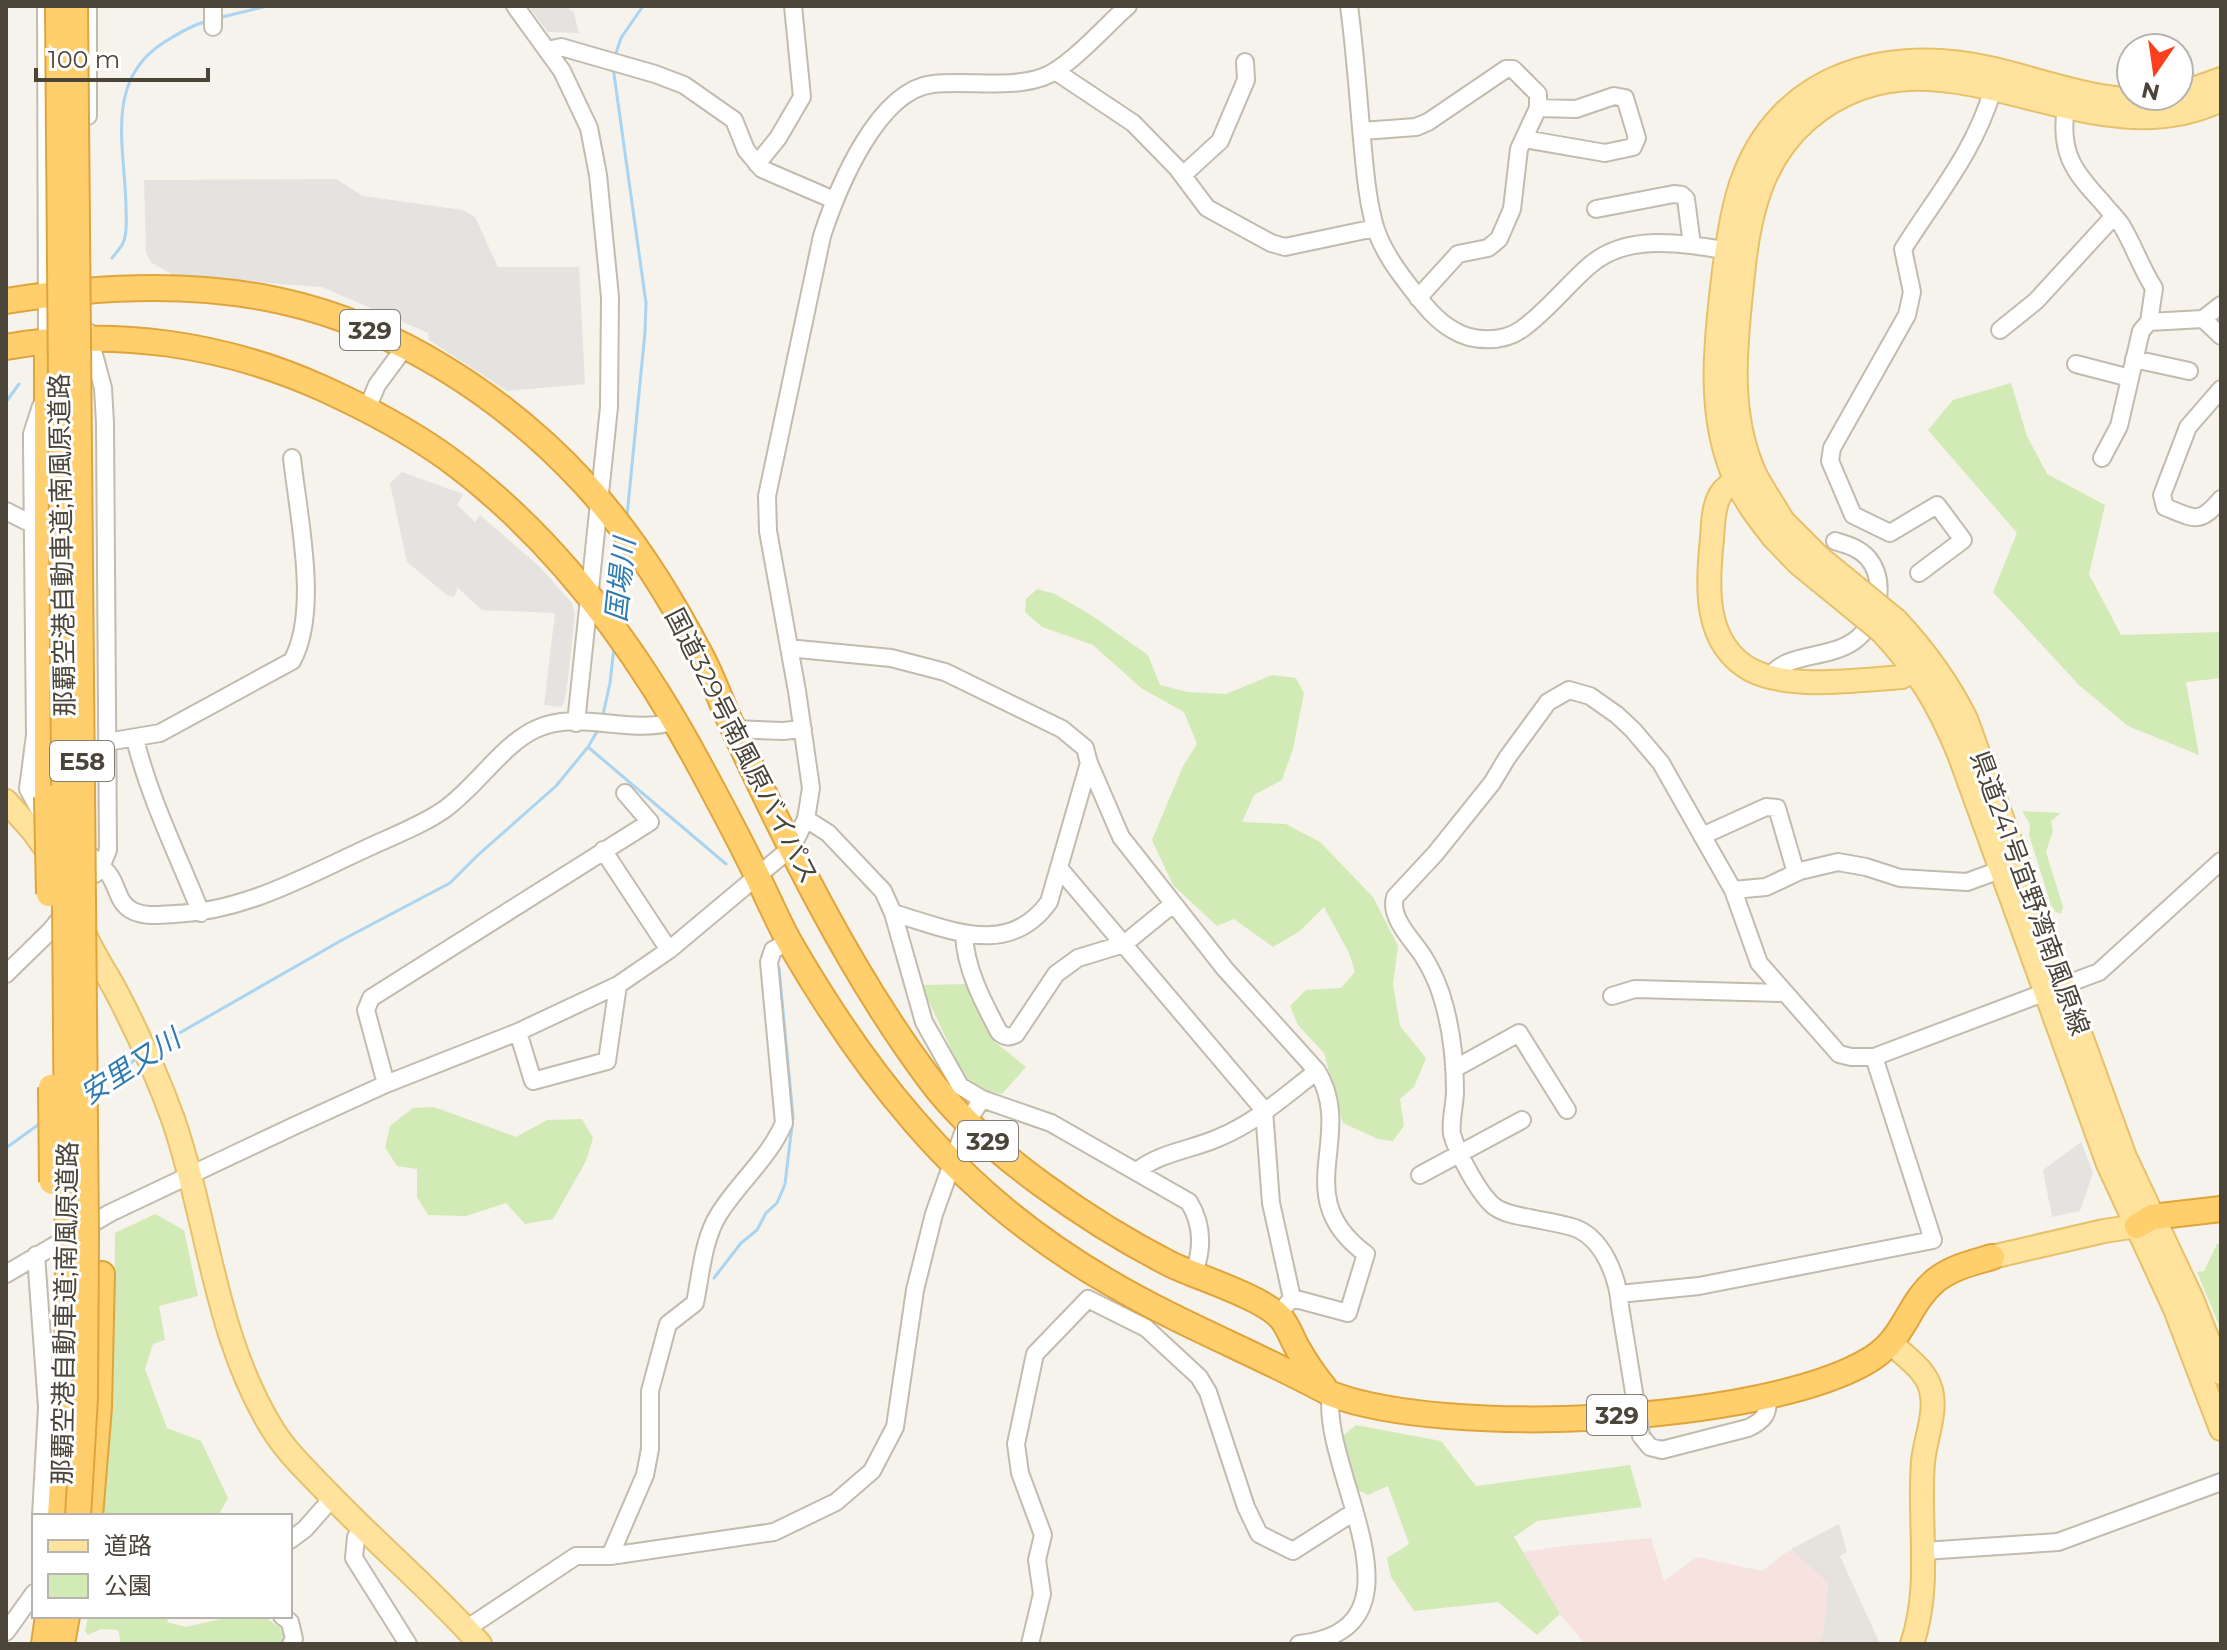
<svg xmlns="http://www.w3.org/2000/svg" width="2227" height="1650" viewBox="0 0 2227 1650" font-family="Montserrat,'Noto Sans JP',sans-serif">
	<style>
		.industrial { fill: #e6e2dd }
		.medical { fill: #f6e3e0 }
		.green { fill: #d2eab5 }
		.parking { fill: #e5e3e0 }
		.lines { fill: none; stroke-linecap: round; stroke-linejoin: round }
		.stream { stroke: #a9d4f2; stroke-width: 3 }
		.minor-casing { stroke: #c2bbae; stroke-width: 20 }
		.major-casing { stroke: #e6c16a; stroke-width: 26 }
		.highway-casing { stroke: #e0a43c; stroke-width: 28 }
		.minor { stroke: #fff; stroke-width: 16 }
		.major { stroke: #ffe39c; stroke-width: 22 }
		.highway { stroke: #ffcf6e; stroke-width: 24 }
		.minor-bridge-casing { stroke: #c2bbae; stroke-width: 20; stroke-linecap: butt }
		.major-bridge-casing { stroke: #e6c16a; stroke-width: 26; stroke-linecap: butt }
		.highway-bridge-casing { stroke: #e0a43c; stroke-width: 28; stroke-linecap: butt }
		.minor-bridge { stroke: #fff; stroke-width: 16 }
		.major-bridge { stroke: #ffe39c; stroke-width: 22 }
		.highway-bridge { stroke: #ffcf6e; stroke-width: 24 }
		.labels { text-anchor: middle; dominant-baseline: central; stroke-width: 6; stroke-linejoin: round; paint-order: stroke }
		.shield { fill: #fff; stroke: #817c74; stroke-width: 2 }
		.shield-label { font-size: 24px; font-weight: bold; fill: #4b4439 }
		.street-label { font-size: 26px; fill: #4b4439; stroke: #fff }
		.water-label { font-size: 28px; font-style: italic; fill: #2e7ab2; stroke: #fff }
	</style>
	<rect width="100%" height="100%" fill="#f6f3ec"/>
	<path class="industrial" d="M 1839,1524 L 1847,1552 L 1840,1556 L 1880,1644 L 1818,1644 L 1823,1633 L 1828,1584 L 1791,1549 Z"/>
	<path class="medical" d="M 1651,1538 L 1664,1581 L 1697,1557 L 1762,1571 L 1791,1549 L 1828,1583 L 1823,1633 L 1818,1644 L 1585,1644 L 1560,1614 L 1523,1552 L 1563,1546 Z"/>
	<path class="green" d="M 2011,383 L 2027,436 L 2047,474 L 2105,505 L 2089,574 L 2121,635 L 2221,632 L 2221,678 L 2186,682 L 2199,755 L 2128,726 L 2079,685 L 1993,592 L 2017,533 L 1928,430 L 1953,400 Z
		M 1037,589 L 1055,594 L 1091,615 L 1148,655 L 1160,685 L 1188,692 L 1226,694 L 1272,675 L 1296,678 L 1304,693 L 1293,749 L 1282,780 L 1254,795 L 1242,822 L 1286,824 L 1320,842 L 1373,897 L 1398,946 L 1393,984 L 1400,1026 L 1426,1058 L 1414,1087 L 1400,1099 L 1404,1126 L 1393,1141 L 1378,1139 L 1343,1123 L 1324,1053 L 1298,1025 L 1290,1006 L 1306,990 L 1341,988 L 1355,972 L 1349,953 L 1324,907 L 1300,931 L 1273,947 L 1234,919 L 1217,926 L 1173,885 L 1152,840 L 1183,766 L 1197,744 L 1184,712 L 1141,688 L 1093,645 L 1042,627 L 1025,612 L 1026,599 Z
		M 2022,811 L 2061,813 L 2051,821 L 2053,831 L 2046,852 L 2063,907 L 2061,914 L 2056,912 L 2051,905 L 2029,835 L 2030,824 Z
		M 970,984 L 995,1042 L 1026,1067 L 1002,1094 L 974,1088 L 962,1072 L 921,985 Z
		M 434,1107 L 516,1137 L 547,1120 L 582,1119 L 593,1138 L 586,1161 L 553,1219 L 525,1224 L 506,1203 L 466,1216 L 428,1215 L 417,1197 L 417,1169 L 397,1166 L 385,1147 L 390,1126 L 413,1108 Z
		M 155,1214 L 184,1230 L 198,1296 L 159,1306 L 165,1340 L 153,1344 L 145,1369 L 167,1428 L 201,1441 L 228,1498 L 218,1516 L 102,1516 L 113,1402 L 115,1233 Z
		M 2217,1244 L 2221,1244 L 2221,1330 L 2197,1272 L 2204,1271 Z
		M 1356,1425 L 1441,1441 L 1476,1486 L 1630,1465 L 1642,1507 L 1537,1521 L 1514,1537 L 1560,1614 L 1537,1635 L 1498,1602 L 1414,1611 L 1391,1577 L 1387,1558 L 1409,1544 L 1388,1486 L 1368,1495 L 1356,1489 L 1345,1453 L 1343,1436 Z
		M 88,1616 L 169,1616 L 167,1622 L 186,1627 L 234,1616 L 263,1616 L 282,1629 L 287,1640 L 284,1644 L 121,1644 L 118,1630 L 101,1629 L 88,1635 L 85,1631 Z"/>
	<path class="parking" d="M 528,6 L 567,7 L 574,13 L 579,33 L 548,32 Z
		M 336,179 L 363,196 L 463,210 L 475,217 L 498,267 L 579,267 L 585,384 L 507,391 L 429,340 L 428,333 L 322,287 L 175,276 L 152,263 L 146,253 L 144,180 Z
		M 402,472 L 463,494 L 457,505 L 475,522 L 480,515 L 539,566 L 572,603 L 575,613 L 568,680 L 565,700 L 561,707 L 544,705 L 555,613 L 482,610 L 458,588 L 454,597 L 448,596 L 407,562 L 390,483 Z
		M 2081,1142 L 2093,1173 L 2080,1211 L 2052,1217 L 2043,1170 Z"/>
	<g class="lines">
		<path class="stream" d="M 218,18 L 267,6
			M 615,56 L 621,38 L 643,6
			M 613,67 L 646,303 L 645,332 L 627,516
			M 112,258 C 115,254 120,249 123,243 C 128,233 126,218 126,207 C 125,147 104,81 163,43 C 177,34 190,26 207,21
			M 6,402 L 19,384
			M 617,616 L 624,548
			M 602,719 L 610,683 L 614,647
			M 588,747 L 726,864
			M 155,1047 L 342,940 L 450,883 L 478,855 L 556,786 L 588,747 L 598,730
			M 95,1087 L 138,1058
			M 6,1148 L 42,1122
			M 714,1278 L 741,1243 L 757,1230 L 766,1213 L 777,1203 L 785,1184 L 793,1117 L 779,968"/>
		<g class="minor-casing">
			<path id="minor" d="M 46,6 L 47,342
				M 515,6 L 562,71 L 589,128 L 598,175 L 610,297 L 609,407 L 576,723
				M 1349,6 C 1355,50 1358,95 1362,139 C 1365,169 1367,201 1376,230 C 1384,253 1399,273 1414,292 C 1425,306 1437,321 1453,330 C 1472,342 1503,343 1522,329 C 1547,311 1566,286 1589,266 C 1628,231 1688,244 1735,252
				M 213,27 L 213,6
				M 548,50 L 561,47 L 655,74 L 684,85 L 734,120 L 746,150 L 762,169 L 834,200
				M 1055,71 L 1133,123 L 1177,168 L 1207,208 L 1271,243 L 1285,247 L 1375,228
				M 2066,107 C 2059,152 2073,171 2102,202 C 2108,210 2117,218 2122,226 C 2134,246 2141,268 2154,288 L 2149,322 L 2203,319 L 2221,305
				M 88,116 L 88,6
				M 1362,131 L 1416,127 L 1428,122 L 1506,69 L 1513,69 L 1538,94 L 1538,108 L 1519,149 L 1512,209 L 1499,239 L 1488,248 L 1458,254 L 1418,298
				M 1524,139 L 1605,153 L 1633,147 L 1637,138 L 1625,98 L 1614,96 L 1576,109 L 1538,108
				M 757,164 L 778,138 L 802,97 L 793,6
				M 1183,175 L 1220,141 L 1246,80 L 1245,62
				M 1596,209 L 1674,194 L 1682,195 L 1686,199 L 1692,245
				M 2203,319 L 2221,336
				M 2000,330 L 2036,301 L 2114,216
				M 88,332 L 103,388 L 105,423 L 108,850 L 101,867 L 95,874
				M 2134,359 L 2189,371
				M 2076,364 L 2130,378
				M 2221,389 L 2188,427 L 2162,495 L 2165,507 C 2195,519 2199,525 2221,499
				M 41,406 L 32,434 L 32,445 L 35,735 L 28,789 L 40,811 L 49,821
				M 367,409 L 377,385 L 405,347
				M 2102,458 L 2119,426 L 2141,331 L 2149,322
				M 6,511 L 34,525
				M 1919,573 L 1963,540 L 1937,505 L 1890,533 L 1853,515 L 1830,461 L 1832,448 L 1907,315 L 1912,292 L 1903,249 C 1937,195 1975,151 1993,89
				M 790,650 L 798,649 L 891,658 L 945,672 L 1062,729 L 1085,748 L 1089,763 L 1121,837 L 1225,969 L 1317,1071 C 1357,1137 1287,1196 1366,1254 L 1348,1313 L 1292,1298 L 1278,1315
				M 1770,677 C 1791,642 1866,672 1878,599 C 1880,584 1878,570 1868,558 C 1859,548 1848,545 1835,541
				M 734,729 L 783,731 L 803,729
				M 135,739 C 150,800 178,855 201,913
				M 107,742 L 160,733 L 292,661 C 320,611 298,515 292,458
				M 806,819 L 828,833 L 883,891 L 893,913 L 924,1022 L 960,1086 L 982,1099 L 1051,1123 L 1189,1202 C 1203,1225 1203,1250 1193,1275
				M 1702,836 L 1766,807 L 1777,808 L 1796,873
				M 79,846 C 90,855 102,865 110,876 C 118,888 118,904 133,911 C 146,917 161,915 175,914 C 244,911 302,878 363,850 C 390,837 421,826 445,809 C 477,786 503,744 536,729 C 579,709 631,736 675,721
				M 603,850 L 669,950
				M 1059,868 L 1264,1110 L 1271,1203 L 1292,1298
				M 1733,890 L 1766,887 L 1800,871 L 1838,862 L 1866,867 L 1900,878 L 1967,882 L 2000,870
				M 893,913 C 949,929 1008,959 1049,902 L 1089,763
				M 964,934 C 965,968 983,1002 999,1032 C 1005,1037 1009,1038 1016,1034 L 1056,974 L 1078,958 L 1124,944 L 1173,904
				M 6,974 L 51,930 L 66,911
				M 1612,996 L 1635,989 L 1784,993
				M 518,1032 L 533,1081 L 607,1061 L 618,985
				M 1454,1069 L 1519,1033 L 1567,1110
				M 386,1084 L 366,1010 L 371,998 L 650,822 L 625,793
				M 1137,1171 C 1161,1152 1191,1150 1218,1138 C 1255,1123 1286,1095 1317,1071
				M 1420,1175 L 1522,1120
				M 36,1255 L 47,1407 L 41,1516
				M 6,1274 L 110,1213 L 294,1126 L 386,1084 L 518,1032 L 618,985 L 669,950 L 792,847 L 806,819 L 811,788 L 797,691 L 768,531 L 767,496 L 822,236 C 837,190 877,90 933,84 C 969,80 1009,89 1043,77 C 1070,67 1106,25 1128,6
				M 1619,1294 L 1699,1286 L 1933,1240 L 1874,1057
				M 1620,1306 C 1618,1278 1603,1236 1572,1227 C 1559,1223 1544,1221 1530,1218 C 1519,1216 1505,1214 1495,1207 C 1480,1196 1457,1153 1452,1134 C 1450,1121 1455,1105 1455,1091 C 1455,1059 1451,1025 1441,994 C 1437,982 1430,967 1423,956 C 1412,939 1389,918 1395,897 L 1435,854 L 1492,783 L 1507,758 L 1548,702 L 1569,690 L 1590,696 L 1617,715 L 1633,730 L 1661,763 L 1733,890 L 1759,963 L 1839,1054 L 1851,1057 L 1874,1057 L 2099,972 L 2221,861
				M 1641,1436 L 1650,1447 L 1662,1450 L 1748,1428 C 1763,1421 1770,1414 1767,1396
				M 362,1528 L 356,1537 L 354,1558 L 408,1644
				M 290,1540 L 305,1529 L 327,1504 L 327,1492
				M 1924,1551 L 2058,1542 L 2221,1482
				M 610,1556 L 645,1475 L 650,1449 L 650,1391 L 668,1324 L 695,1303 C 701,1274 703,1239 719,1214 C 739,1182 769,1158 784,1123 L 769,962 L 773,950 L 789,941
				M 282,1616 L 290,1622 L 294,1639 L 291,1644
				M 466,1629 L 576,1556 L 610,1556 L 774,1532 L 836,1502 L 872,1471 L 895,1427 L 915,1290 L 934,1214 L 967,1122 L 982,1099
				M 6,1632 L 34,1593
				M 1030,1644 L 1042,1594 L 1037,1560 L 1043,1535 L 1020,1473 L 1016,1444 L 1035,1354 L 1088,1299 L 1146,1328 L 1199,1377 L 1208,1392 L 1246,1507 L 1259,1534 L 1293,1551 L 1354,1512
				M 1299,1644 C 1437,1628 1319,1470 1331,1394"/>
		</g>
		<g class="major-casing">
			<path id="major" d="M 2179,94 L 2221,79
				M 1747,474 C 1738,480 1724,486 1719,497 C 1713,509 1713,525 1712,539 C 1707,585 1703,644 1751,670 C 1788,689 1850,681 1890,678 L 1902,677 L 1916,669
				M 1783,521 C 1774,505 1763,490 1755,474 C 1725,408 1737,334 1744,265 C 1750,210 1764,156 1808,119 C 1938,9 2082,167 2221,100
				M 1773,537 C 1759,519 1745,501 1736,481 C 1707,418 1715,346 1723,279 C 1727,247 1731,215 1741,184 C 1779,72 1889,44 1994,69 C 2050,82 2113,109 2172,96
				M 1896,620 C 1925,651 1947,681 1966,719 L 2125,1157 L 2192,1299 L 2221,1373
				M 1881,631 C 1919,672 1938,703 1959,754 L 2108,1164 L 2175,1309 L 2221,1429
				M 6,801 L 33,831 L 53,859
				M 82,927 C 90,950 105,970 116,991 C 138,1033 157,1075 173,1119 C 209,1223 214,1335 273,1430 C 288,1454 310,1474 329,1494 C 378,1545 433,1591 480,1644
				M 1992,1257 L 2104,1231 L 2137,1226
				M 1892,1344 C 1906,1357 1926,1370 1931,1390 C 1937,1413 1925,1439 1923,1462 C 1918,1523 1932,1585 1912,1644"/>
		</g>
		<g class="highway-casing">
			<path id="highway" d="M 6,301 C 96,286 191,281 281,301 C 396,326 506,398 585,484 C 630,533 668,593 699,652 C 711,673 719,697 729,719 C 785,840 851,975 931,1081 C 983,1151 1095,1226 1172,1265 C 1200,1278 1261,1297 1280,1317 C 1288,1325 1292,1339 1298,1349 C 1306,1363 1314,1375 1324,1387
				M 6,347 C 112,327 224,344 322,388 C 366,408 408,430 447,458 C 555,537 639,652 701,768 C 721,805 741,842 759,880 C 770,902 779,924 791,945 C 827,1007 867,1067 914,1121 C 968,1184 1035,1239 1107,1281 C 1179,1324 1258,1354 1331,1394 C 1447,1438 1759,1423 1866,1362 C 1907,1339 1905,1306 1936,1280 C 1953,1267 1972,1263 1992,1257
				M 47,797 L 47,342
				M 2137,1226 L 2152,1217 L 2221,1209
				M 60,1516 L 67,1398 L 68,1283
				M 90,1516 L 99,1407 L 102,1274
				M 44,1644 L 48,1616
				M 62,1644 L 67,1616"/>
		</g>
		<use href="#minor" class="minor"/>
		<use href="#major" class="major"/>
		<use href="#highway" class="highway"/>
		<g class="minor-bridge-casing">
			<path id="minor-bridge" d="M 1620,1306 L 1641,1436"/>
		</g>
		<g class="major-bridge-casing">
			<path id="major-bridge" d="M 1783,521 L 1819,557 L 1896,620
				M 1773,537 L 1799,564 L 1881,631"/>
		</g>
		<g class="highway-bridge-casing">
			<path id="highway-bridge" d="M 58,6 L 68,1283
				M 75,6 L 86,1236 L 85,1398 L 78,1516
				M 47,797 L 49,894
				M 51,1087 L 52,1182"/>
		</g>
		<use href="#minor-bridge" class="minor-bridge"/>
		<use href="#major-bridge" class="major-bridge"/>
		<use href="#highway-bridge" class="highway-bridge"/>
	</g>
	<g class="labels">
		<g class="shield">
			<rect x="340" y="310" width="60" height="40" rx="6"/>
			<rect x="50" y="741" width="64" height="40" rx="6"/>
			<rect x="958" y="1121" width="60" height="40" rx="6"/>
			<rect x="1587" y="1395" width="60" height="40" rx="6"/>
		</g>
		<g class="shield-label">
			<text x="370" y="330">329</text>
			<text x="82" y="761">E58</text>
			<text x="988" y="1141">329</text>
			<text x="1617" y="1415">329</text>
		</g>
		<g class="street-label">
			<text transform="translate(62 545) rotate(-91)">那覇空港自動車道;南風原道路</text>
			<text transform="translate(742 746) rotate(63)">国道329号南風原バイパス</text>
			<text transform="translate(2030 893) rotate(70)">県道241号宜野湾南風原線</text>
			<text transform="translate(65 1313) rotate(-89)">那覇空港自動車道;南風原道路</text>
		</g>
		<g class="water-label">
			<text transform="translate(620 580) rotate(-84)">国場川</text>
			<text transform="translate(130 1066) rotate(-33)">安里又川</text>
		</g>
	</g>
	<rect width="2227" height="1650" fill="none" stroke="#4b4439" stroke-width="16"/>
	<rect x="32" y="1514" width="260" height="104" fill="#ffffff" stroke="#b7b4b0" stroke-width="2"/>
	<rect x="48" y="1540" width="40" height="12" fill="#ffe39c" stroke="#b7b4b0" stroke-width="2"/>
	<text x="104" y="1554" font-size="24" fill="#4b4439">道路</text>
	<rect x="48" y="1574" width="40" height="24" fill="#d2eab5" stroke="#b7b4b0" stroke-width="2"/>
	<text x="104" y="1594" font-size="24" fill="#4b4439">公園</text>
	<g transform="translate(2155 72) rotate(193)"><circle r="38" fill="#ffffff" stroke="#b7b4b0" stroke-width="2"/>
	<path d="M0-6L14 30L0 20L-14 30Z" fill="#fc3f1d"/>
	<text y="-12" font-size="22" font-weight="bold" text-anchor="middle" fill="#4b4439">N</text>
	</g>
	<path d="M36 68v12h172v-12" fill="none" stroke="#4b4439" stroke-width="4"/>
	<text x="48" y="68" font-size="24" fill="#4b4439" stroke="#ffffff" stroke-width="6" paint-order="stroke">100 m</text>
</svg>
